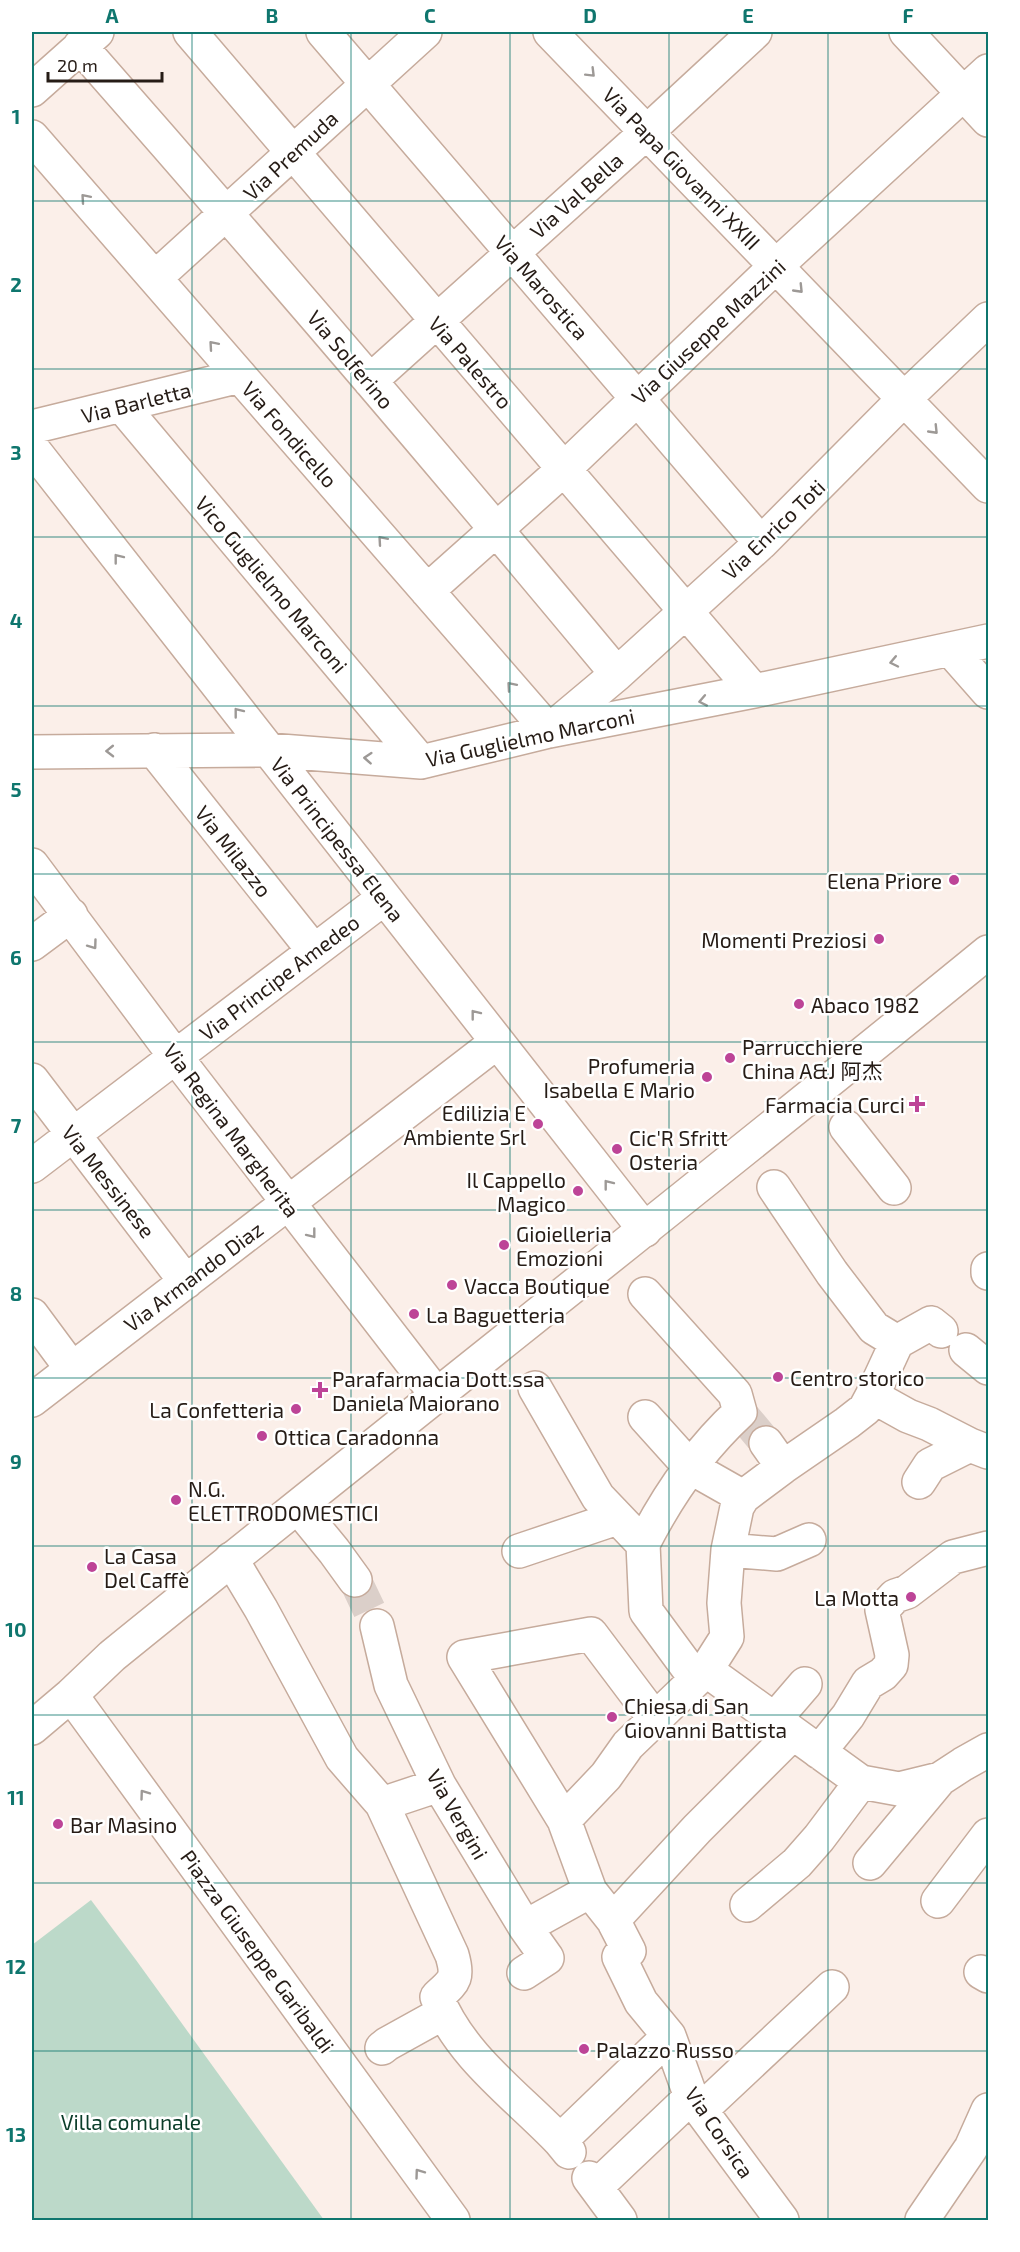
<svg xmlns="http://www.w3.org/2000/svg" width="1020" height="2252" viewBox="0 0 1020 2252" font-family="'Exo 2','Noto Sans SC',sans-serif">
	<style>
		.green { fill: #bcd9c9 }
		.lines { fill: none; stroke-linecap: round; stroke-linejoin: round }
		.street-tunnel { stroke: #dbcfc9; stroke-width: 33; stroke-dasharray: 33 16; stroke-linecap: butt }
		.street-casing { stroke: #c6ab9c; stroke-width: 36 }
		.secondary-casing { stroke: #c6ab9c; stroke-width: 36 }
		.street { stroke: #fff; stroke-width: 33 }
		.secondary { stroke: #fff; stroke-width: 33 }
		.oneway { stroke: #9d9996 }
		.grid { fill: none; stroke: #0f766e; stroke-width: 1.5; stroke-opacity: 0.55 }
		.poi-dot { fill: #bd4497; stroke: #fff; stroke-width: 2 }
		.labels { text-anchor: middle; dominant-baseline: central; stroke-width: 5; stroke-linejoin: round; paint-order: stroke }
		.street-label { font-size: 21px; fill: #261c16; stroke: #fff }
		.poi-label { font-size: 21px; fill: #261c16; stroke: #fff; text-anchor: start }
		.park-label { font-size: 21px; fill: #0a3d29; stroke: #fff }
		.neatline { fill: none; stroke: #0f766e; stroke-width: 2 }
		.grid-label { font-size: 20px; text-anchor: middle; font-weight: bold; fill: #0f766e }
	</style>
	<rect width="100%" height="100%" fill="#fbefe9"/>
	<path class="green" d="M 91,1900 L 136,1960 L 324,2220 L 32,2220 L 32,1945 Z"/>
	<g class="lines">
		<path class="street-tunnel" d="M 740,1412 L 766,1443
			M 355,1580 L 377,1626"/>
		<g class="street-casing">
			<path id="street" d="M 190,32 L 754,691
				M 323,32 L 761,543
				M 550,32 L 988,486
				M 906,32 L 988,120
				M 80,46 C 262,253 441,462 617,674
				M 32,90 L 97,32
				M 32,137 L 549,731 L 617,674 L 761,543 L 904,399 L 988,319
				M 155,278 L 425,32
				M 370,381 L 648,131 L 755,32
				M 122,406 L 421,762
				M 32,427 L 240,376
				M 32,448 L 645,1230
				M 427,591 L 564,469 L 776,266 L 988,71
				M 951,650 L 988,692
				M 154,750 L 314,951
				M 32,752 L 268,750 L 421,762 L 549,731 L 754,691 L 988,641
				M 32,865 L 175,1056 L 436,1394
				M 32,944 L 71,915
				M 32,1080 L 186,1282
				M 846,1127 L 894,1188
				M 32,1166 L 384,898
				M 774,1187 L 832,1273 L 874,1328 L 897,1342 L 931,1323 L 941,1331
				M 988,1269 L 988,1273
				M 32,1315 L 72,1369
				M 966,1350 L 988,1368
				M 535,1388 L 598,1497 L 643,1544 L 646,1611 L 696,1679
				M 872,1396 L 897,1342
				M 32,1400 L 497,1042
				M 645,1417 L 690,1467 L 743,1497
				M 766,1443 L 783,1467
				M 919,1482 L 930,1465 L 970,1445
				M 298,1507 L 334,1551 L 355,1580
				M 643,1544 C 668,1495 700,1449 740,1412 L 735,1394 L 645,1294
				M 728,1550 L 777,1554 L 809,1540
				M 519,1551 L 617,1518
				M 231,1559 L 261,1609 L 342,1758 L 382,1804 L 452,1955 C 459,1979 454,1981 437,1997 C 460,2056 517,2096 560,2141 L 569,2152
				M 377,1626 L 391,1685 L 439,1785 L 525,1927 L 590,1891
				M 706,1670 L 861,1782 L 899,1789 L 940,1779 L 963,1764 L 988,1750
				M 774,1720 L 805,1684
				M 819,1752 L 848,1716 L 868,1683 L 883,1674 L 891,1665 L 892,1655 L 882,1610 L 895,1596 L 907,1592 L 953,1557 L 988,1548
				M 382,1804 L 439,1785
				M 564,1820 L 464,1657 L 591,1634 L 655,1719
				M 870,1863 L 940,1779
				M 938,1901 L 988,1835
				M 747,1905 L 797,1863 L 819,1838 L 861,1782
				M 613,1920 L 697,1829 L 793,1733
				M 981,1972 L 988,1976
				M 524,1973 L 547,1958 L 525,1927
				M 382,2048 L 387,2044 L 443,2013
				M 701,2110 L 832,1987
				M 560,2141 L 669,2036
				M 589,2178 L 620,2220
				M 596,2187 L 691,2097
				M 782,2220 L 691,2097 L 669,2036 L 641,2002 L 619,1957 L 629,1951 L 613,1920 L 590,1891 L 564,1820 L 606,1776 L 628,1745 L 706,1670 L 727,1637 L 724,1603 L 728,1550 L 737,1507 L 743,1497 L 783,1467 L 847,1423 L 865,1409 L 872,1396 L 908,1416 L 929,1424 L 970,1445 L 988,1452
				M 922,2220 L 971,2148 L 988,2110"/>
		</g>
		<g class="secondary-casing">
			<path id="secondary" d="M 71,1695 L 453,2220
				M 32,1728 L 71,1695 L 112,1656 C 403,1420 698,1189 988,952"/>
		</g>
		<use href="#street" class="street"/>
		<use href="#secondary" class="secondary"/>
	</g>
	<defs><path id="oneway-chevron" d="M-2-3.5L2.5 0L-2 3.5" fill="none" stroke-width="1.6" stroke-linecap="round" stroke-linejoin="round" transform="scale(1.5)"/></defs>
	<g class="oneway">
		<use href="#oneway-chevron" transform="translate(591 73) rotate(45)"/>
		<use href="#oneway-chevron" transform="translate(85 198) rotate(-131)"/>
		<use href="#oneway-chevron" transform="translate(799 289) rotate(46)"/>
		<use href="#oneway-chevron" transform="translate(213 345) rotate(-131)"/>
		<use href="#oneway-chevron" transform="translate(934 430) rotate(46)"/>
		<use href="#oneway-chevron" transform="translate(382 540) rotate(-131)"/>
		<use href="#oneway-chevron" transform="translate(118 558) rotate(-128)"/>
		<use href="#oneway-chevron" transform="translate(894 662) rotate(168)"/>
		<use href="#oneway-chevron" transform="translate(511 686) rotate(-131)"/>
		<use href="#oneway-chevron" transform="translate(703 701) rotate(169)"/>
		<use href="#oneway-chevron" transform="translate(238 712) rotate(-128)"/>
		<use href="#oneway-chevron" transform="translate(110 751) rotate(179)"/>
		<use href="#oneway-chevron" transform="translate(368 758) rotate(-176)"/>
		<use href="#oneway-chevron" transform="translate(93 945) rotate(54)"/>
		<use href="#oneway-chevron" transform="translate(475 1014) rotate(-128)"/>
		<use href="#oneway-chevron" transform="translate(608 1184) rotate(-128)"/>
		<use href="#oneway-chevron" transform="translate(312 1234) rotate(52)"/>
		<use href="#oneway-chevron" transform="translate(144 1794) rotate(-126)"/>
		<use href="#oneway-chevron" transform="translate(419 2173) rotate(-126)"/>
	</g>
	<path class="grid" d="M 192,32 L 192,2220M 351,32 L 351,2220M 510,32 L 510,2220M 669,32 L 669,2220M 828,32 L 828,2220M 32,201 L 988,201M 32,369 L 988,369M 32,537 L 988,537M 32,706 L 988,706M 32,874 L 988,874M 32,1042 L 988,1042M 32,1210 L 988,1210M 32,1378 L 988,1378M 32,1546 L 988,1546M 32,1715 L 988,1715M 32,1883 L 988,1883M 32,2051 L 988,2051"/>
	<g class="poi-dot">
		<circle cx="954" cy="880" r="6"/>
		<circle cx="879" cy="939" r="6"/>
		<circle cx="799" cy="1004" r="6"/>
		<circle cx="730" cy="1058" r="6"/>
		<circle cx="707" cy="1077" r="6"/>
		<path d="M914 1095h6v6h6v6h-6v6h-6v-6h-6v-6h6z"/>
		<circle cx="538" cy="1124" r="6"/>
		<circle cx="617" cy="1149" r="6"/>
		<circle cx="578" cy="1191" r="6"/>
		<circle cx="504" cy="1245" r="6"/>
		<circle cx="452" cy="1285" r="6"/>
		<circle cx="414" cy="1314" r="6"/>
		<circle cx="778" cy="1377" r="6"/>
		<path d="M317 1381h6v6h6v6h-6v6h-6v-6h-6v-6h6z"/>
		<circle cx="296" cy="1409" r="6"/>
		<circle cx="262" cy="1436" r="6"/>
		<circle cx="176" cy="1500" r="6"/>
		<circle cx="92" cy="1567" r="6"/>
		<circle cx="911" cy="1597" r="6"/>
		<circle cx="612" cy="1717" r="6"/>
		<circle cx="58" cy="1824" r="6"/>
		<circle cx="584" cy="2049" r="6"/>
	</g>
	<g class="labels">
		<g class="street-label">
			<text transform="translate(290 155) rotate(-43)">Via Premuda</text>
			<text transform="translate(682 168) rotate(46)">Via Papa Giovanni XXIII</text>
			<text transform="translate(576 195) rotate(-42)">Via Val Bella</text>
			<text transform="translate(542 287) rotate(49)">Via Marostica</text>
			<text transform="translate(708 331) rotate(-43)">Via Giuseppe Mazzini</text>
			<text transform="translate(351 359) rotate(50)">Via Solferino</text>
			<text transform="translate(471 362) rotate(49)">Via Palestro</text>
			<text transform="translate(136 402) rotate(-14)">Via Barletta</text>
			<text transform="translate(290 434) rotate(49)">Via Fondicello</text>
			<text transform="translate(773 529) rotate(-44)">Via Enrico Toti</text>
			<text transform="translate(272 584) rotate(50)">Vico Guglielmo Marconi</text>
			<text transform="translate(530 737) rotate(-12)">Via Guglielmo Marconi</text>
			<text transform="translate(338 839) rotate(52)">Via Principessa Elena</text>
			<text transform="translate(234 851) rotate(52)">Via Milazzo</text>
			<text transform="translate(279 977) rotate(-37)">Via Principe Amedeo</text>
			<text transform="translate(232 1130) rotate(53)">Via Regina Margherita</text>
			<text transform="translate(109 1181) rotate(52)">Via Messinese</text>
			<text transform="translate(193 1276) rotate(-37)">Via Armando Diaz</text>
			<text transform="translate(458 1814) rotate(60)">Via Vergini</text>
			<text transform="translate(258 1951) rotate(54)">Piazza Giuseppe Garibaldi</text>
			<text transform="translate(720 2132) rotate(56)">Via Corsica</text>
		</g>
		<g class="poi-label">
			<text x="942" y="880" text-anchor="end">Elena Priore</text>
			<text x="867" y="939" text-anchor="end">Momenti Preziosi</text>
			<text x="811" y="1004">Abaco 1982</text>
			<text x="742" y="1046">Parrucchiere<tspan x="742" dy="24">China A&amp;J 阿杰</tspan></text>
			<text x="695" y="1065" text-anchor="end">Profumeria<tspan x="695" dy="24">Isabella E Mario</tspan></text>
			<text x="905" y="1104" text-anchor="end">Farmacia Curci</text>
			<text x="526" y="1112" text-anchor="end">Edilizia E<tspan x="526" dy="24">Ambiente Srl</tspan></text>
			<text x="629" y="1137">Cic'R Sfritt<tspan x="629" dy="24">Osteria</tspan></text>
			<text x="566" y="1179" text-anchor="end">Il Cappello<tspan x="566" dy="24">Magico</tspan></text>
			<text x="516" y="1233">Gioielleria<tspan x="516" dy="24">Emozioni</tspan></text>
			<text x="464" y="1285">Vacca Boutique</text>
			<text x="426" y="1314">La Baguetteria</text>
			<text x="790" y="1377">Centro storico</text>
			<text x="332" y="1378">Parafarmacia Dott.ssa<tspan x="332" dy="24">Daniela Maiorano</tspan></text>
			<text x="284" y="1409" text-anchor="end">La Confetteria</text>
			<text x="274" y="1436">Ottica Caradonna</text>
			<text x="188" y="1488">N.G.<tspan x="188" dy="24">ELETTRODOMESTICI</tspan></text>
			<text x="104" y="1555">La Casa<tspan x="104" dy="24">Del Caffè</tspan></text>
			<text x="899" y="1597" text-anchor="end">La Motta</text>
			<text x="624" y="1705">Chiesa di San<tspan x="624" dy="24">Giovanni Battista</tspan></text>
			<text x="70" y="1824">Bar Masino</text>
			<text x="596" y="2049">Palazzo Russo</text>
		</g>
		<g class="park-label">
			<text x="131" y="2121">Villa comunale</text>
		</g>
	</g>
	<rect width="1020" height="2252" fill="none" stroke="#ffffff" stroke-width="66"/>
	<path d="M48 72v9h114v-9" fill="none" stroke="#261c16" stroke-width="3"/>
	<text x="57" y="72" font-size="18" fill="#261c16" stroke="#ffffff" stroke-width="4.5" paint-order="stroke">20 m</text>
	<rect x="33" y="33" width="954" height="2186" class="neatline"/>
	<g class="grid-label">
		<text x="112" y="23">A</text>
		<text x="272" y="23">B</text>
		<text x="430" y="23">C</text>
		<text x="590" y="23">D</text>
		<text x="748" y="23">E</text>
		<text x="908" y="23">F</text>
		<text x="16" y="124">1</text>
		<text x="16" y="292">2</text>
		<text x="16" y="460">3</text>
		<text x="16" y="628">4</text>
		<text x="16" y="797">5</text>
		<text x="16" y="965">6</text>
		<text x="16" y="1133">7</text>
		<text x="16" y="1301">8</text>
		<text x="16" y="1469">9</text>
		<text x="16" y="1637">10</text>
		<text x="16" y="1805">11</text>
		<text x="16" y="1974">12</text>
		<text x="16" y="2142">13</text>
	</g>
</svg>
